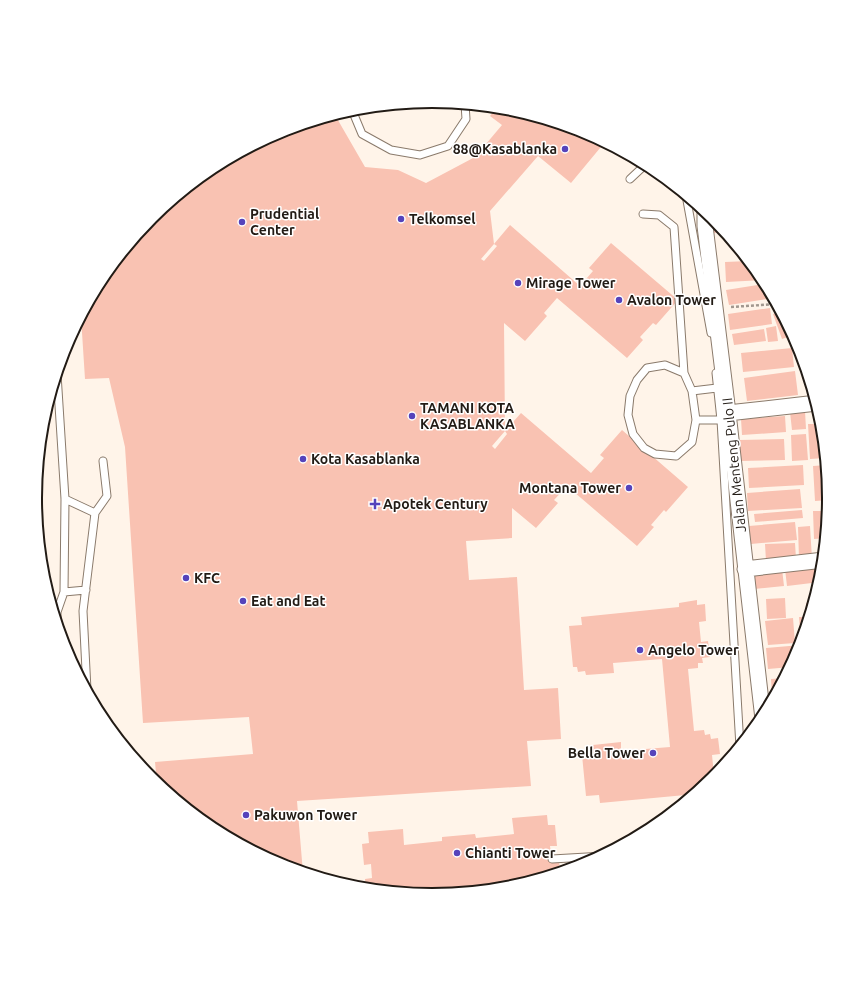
<svg xmlns="http://www.w3.org/2000/svg" width="865" height="997" viewBox="0 0 865 997" font-family="Ubuntu,sans-serif">
	<style>
		.building { fill: #f9c2b2; fill-rule: evenodd }
		.lines { fill: none; stroke-linecap: round; stroke-linejoin: round }
		.service-casing { stroke: #8a7a6b; stroke-width: 9 }
		.minor-casing { stroke: #8a7a6b; stroke-width: 17 }
		.path { stroke: #a2988f; stroke-width: 2.5; stroke-dasharray: 3 2; stroke-linecap: butt }
		.service { stroke: #fff; stroke-width: 7 }
		.minor { stroke: #fff; stroke-width: 15 }
		.poi-dot { fill: #5543bb; stroke: #fff; stroke-width: 1.5 }
		.labels { text-anchor: middle; dominant-baseline: central; stroke-width: 3; stroke-linejoin: round; paint-order: stroke }
		.poi-label { font-size: 14px; font-weight: bold; fill: #221b15; stroke: #fff; text-anchor: start }
		.street-label { font-size: 14px; fill: #221b15; stroke: #fff }
		.rim { fill: none; stroke: #221b15; stroke-width: 2 }
	</style>
	<rect width="100%" height="100%" fill="#fff4e9"/>
	<path class="building" d="M 497,107 L 510,109 L 585,131 L 605,142 L 571,183 L 538,156 L 490,211 L 494,244 L 510,225 L 580,286 L 593,271 L 589,268 L 611,243 L 678,300 L 656,325 L 653,323 L 640,337 L 643,340 L 627,358 L 557,298 L 544,313 L 547,316 L 525,341 L 504,323 L 505,431 L 521,413 L 591,473 L 604,458 L 600,455 L 622,430 L 688,487 L 666,512 L 664,510 L 651,525 L 654,527 L 637,546 L 567,486 L 554,500 L 558,503 L 536,528 L 512,508 L 512,538 L 466,541 L 469,580 L 517,577 L 524,690 L 558,688 L 561,739 L 527,741 L 531,786 L 297,801 L 303,873 L 280,866 L 211,829 L 157,784 L 155,762 L 253,754 L 249,717 L 143,723 L 125,447 L 109,378 L 85,379 L 81,317 L 102,277 L 152,217 L 212,168 L 281,131 L 335,115 L 365,167 L 398,170 L 426,183 L 475,157 L 502,125 L 490,116 ZM 494,244 L 497,246 L 484,261 L 481,259 ZM 505,431 L 507,434 L 495,449 L 492,446 Z
		M 712,216 L 714,218 L 726,232 L 713,233 Z
		M 749,261 L 765,280 L 726,282 L 725,262 Z
		M 764,284 L 767,299 L 729,305 L 726,290 Z
		M 770,308 L 772,324 L 730,330 L 728,314 Z
		M 781,312 L 794,335 L 782,339 L 773,314 Z
		M 776,326 L 778,341 L 768,342 L 766,328 Z
		M 764,329 L 766,341 L 734,345 L 732,334 Z
		M 792,348 L 794,367 L 743,372 L 741,353 Z
		M 795,371 L 798,395 L 747,401 L 744,378 Z
		M 805,411 L 806,429 L 792,430 L 790,412 Z
		M 785,416 L 786,432 L 742,435 L 741,419 Z
		M 808,424 L 823,424 L 826,458 L 810,459 Z
		M 806,434 L 808,460 L 792,461 L 791,435 Z
		M 784,439 L 785,460 L 740,461 L 739,440 Z
		M 803,465 L 804,485 L 749,488 L 748,468 Z
		M 827,465 L 830,500 L 815,501 L 813,466 Z
		M 800,489 L 802,508 L 748,511 L 747,493 Z
		M 802,510 L 803,518 L 755,522 L 754,514 Z
		M 813,511 L 826,511 L 826,538 L 814,539 Z
		M 795,522 L 797,540 L 751,544 L 749,526 Z
		M 810,526 L 812,559 L 799,559 L 798,527 Z
		M 795,543 L 796,559 L 766,561 L 765,544 Z
		M 818,544 L 826,544 L 824,558 L 819,558 Z
		M 818,565 L 820,582 L 787,586 L 785,569 Z
		M 782,569 L 784,586 L 754,589 L 753,572 Z
		M 785,598 L 786,618 L 767,619 L 766,599 Z
		M 697,600 L 697,605 L 705,604 L 706,621 L 699,622 L 701,642 L 708,641 L 710,657 L 702,658 L 703,663 L 698,663 L 698,668 L 688,669 L 694,731 L 704,730 L 705,735 L 710,734 L 711,739 L 718,738 L 720,754 L 712,755 L 714,775 L 717,775 L 696,794 L 600,803 L 599,795 L 586,796 L 582,755 L 586,755 L 586,749 L 593,748 L 593,745 L 621,742 L 621,751 L 670,747 L 662,659 L 613,663 L 614,673 L 586,675 L 585,671 L 578,672 L 577,667 L 573,667 L 569,626 L 582,625 L 581,617 L 679,607 L 679,603 Z
		M 815,602 L 810,616 L 807,616 L 806,603 Z
		M 799,617 L 810,617 L 802,645 L 801,645 Z
		M 793,618 L 795,643 L 768,645 L 765,621 Z
		M 801,645 L 791,667 L 768,669 L 766,648 Z
		M 785,678 L 776,694 L 772,695 L 771,679 Z
		M 547,815 L 548,825 L 555,825 L 557,846 L 550,846 L 552,861 L 559,860 L 560,873 L 519,886 L 423,895 L 366,889 L 365,879 L 372,878 L 371,864 L 364,865 L 362,844 L 369,843 L 368,832 L 403,829 L 404,845 L 442,841 L 442,837 L 475,834 L 476,838 L 514,834 L 512,818 Z"/>
	<g class="lines">
		<g class="service-casing">
			<path id="service" d="M 352,110 L 362,134 L 391,150 L 420,155 L 448,146 L 466,119 L 465,104
				M 630,179 L 646,164
				M 686,195 L 711,333
				M 643,214 L 659,215 L 674,227 L 684,373
				M 716,373 L 721,420 L 740,747
				M 717,388 L 692,391 L 684,373 L 665,365 L 647,368 L 637,380 L 630,396 L 628,415 L 633,434 L 644,448 L 655,454 L 676,456 L 692,442 L 696,420 L 721,420
				M 692,391 L 696,420
				M 65,499 L 95,513
				M 64,592 L 86,590
				M 57,623 L 57,612 L 64,592 L 65,499 L 57,374
				M 87,690 L 83,611 L 95,513 L 107,496 L 103,461
				M 552,859 L 604,856"/>
		</g>
		<g class="minor-casing">
			<path id="minor" d="M 705,210 L 705,226 L 728,413 L 763,719
				M 728,413 L 817,403
				M 745,569 L 824,560"/>
		</g>
		<path class="path" d="M 731,307 L 777,304"/>
		<use href="#service" class="service"/>
		<use href="#minor" class="minor"/>
	</g>
	<g class="poi-dot">
		<circle cx="565" cy="149" r="4"/>
		<circle cx="401" cy="219" r="4"/>
		<circle cx="242" cy="222" r="4"/>
		<circle cx="518" cy="283" r="4"/>
		<circle cx="619" cy="300" r="4"/>
		<circle cx="412" cy="416" r="4"/>
		<circle cx="303" cy="459" r="4"/>
		<circle cx="629" cy="488" r="4"/>
		<path d="M373 498h4v4h4v4h-4v4h-4v-4h-4v-4h4z"/>
		<circle cx="186" cy="578" r="4"/>
		<circle cx="243" cy="601" r="4"/>
		<circle cx="640" cy="650" r="4"/>
		<circle cx="653" cy="753" r="4"/>
		<circle cx="246" cy="815" r="4"/>
		<circle cx="457" cy="853" r="4"/>
	</g>
	<g class="labels">
		<g class="poi-label">
			<text x="557" y="149" text-anchor="end">88@Kasablanka</text>
			<text x="250" y="214">Prudential<tspan x="250" dy="16">Center</tspan></text>
			<text x="409" y="219">Telkomsel</text>
			<text x="526" y="283">Mirage Tower</text>
			<text x="627" y="300">Avalon Tower</text>
			<text x="420" y="408">TAMANI KOTA<tspan x="420" dy="16">KASABLANKA</tspan></text>
			<text x="311" y="459">Kota Kasablanka</text>
			<text x="621" y="488" text-anchor="end">Montana Tower</text>
			<text x="383" y="504">Apotek Century</text>
			<text x="194" y="578">KFC</text>
			<text x="251" y="601">Eat and Eat</text>
			<text x="648" y="650">Angelo Tower</text>
			<text x="645" y="753" text-anchor="end">Bella Tower</text>
			<text x="254" y="815">Pakuwon Tower</text>
			<text x="465" y="853">Chianti Tower</text>
		</g>
		<g class="street-label">
			<text transform="translate(734 465) rotate(-96)">Jalan Menteng Pulo II</text>
		</g>
	</g>
	<path d="M0 0H865V997H0ZM42 498a390 390 0 1 1 780 0a390 390 0 1 1-780 0Z" fill="#fff" fill-rule="evenodd"/>
	<path class="rim" d="M42 498a390 390 0 1 1 780 0a390 390 0 1 1-780 0Z"/>
</svg>
